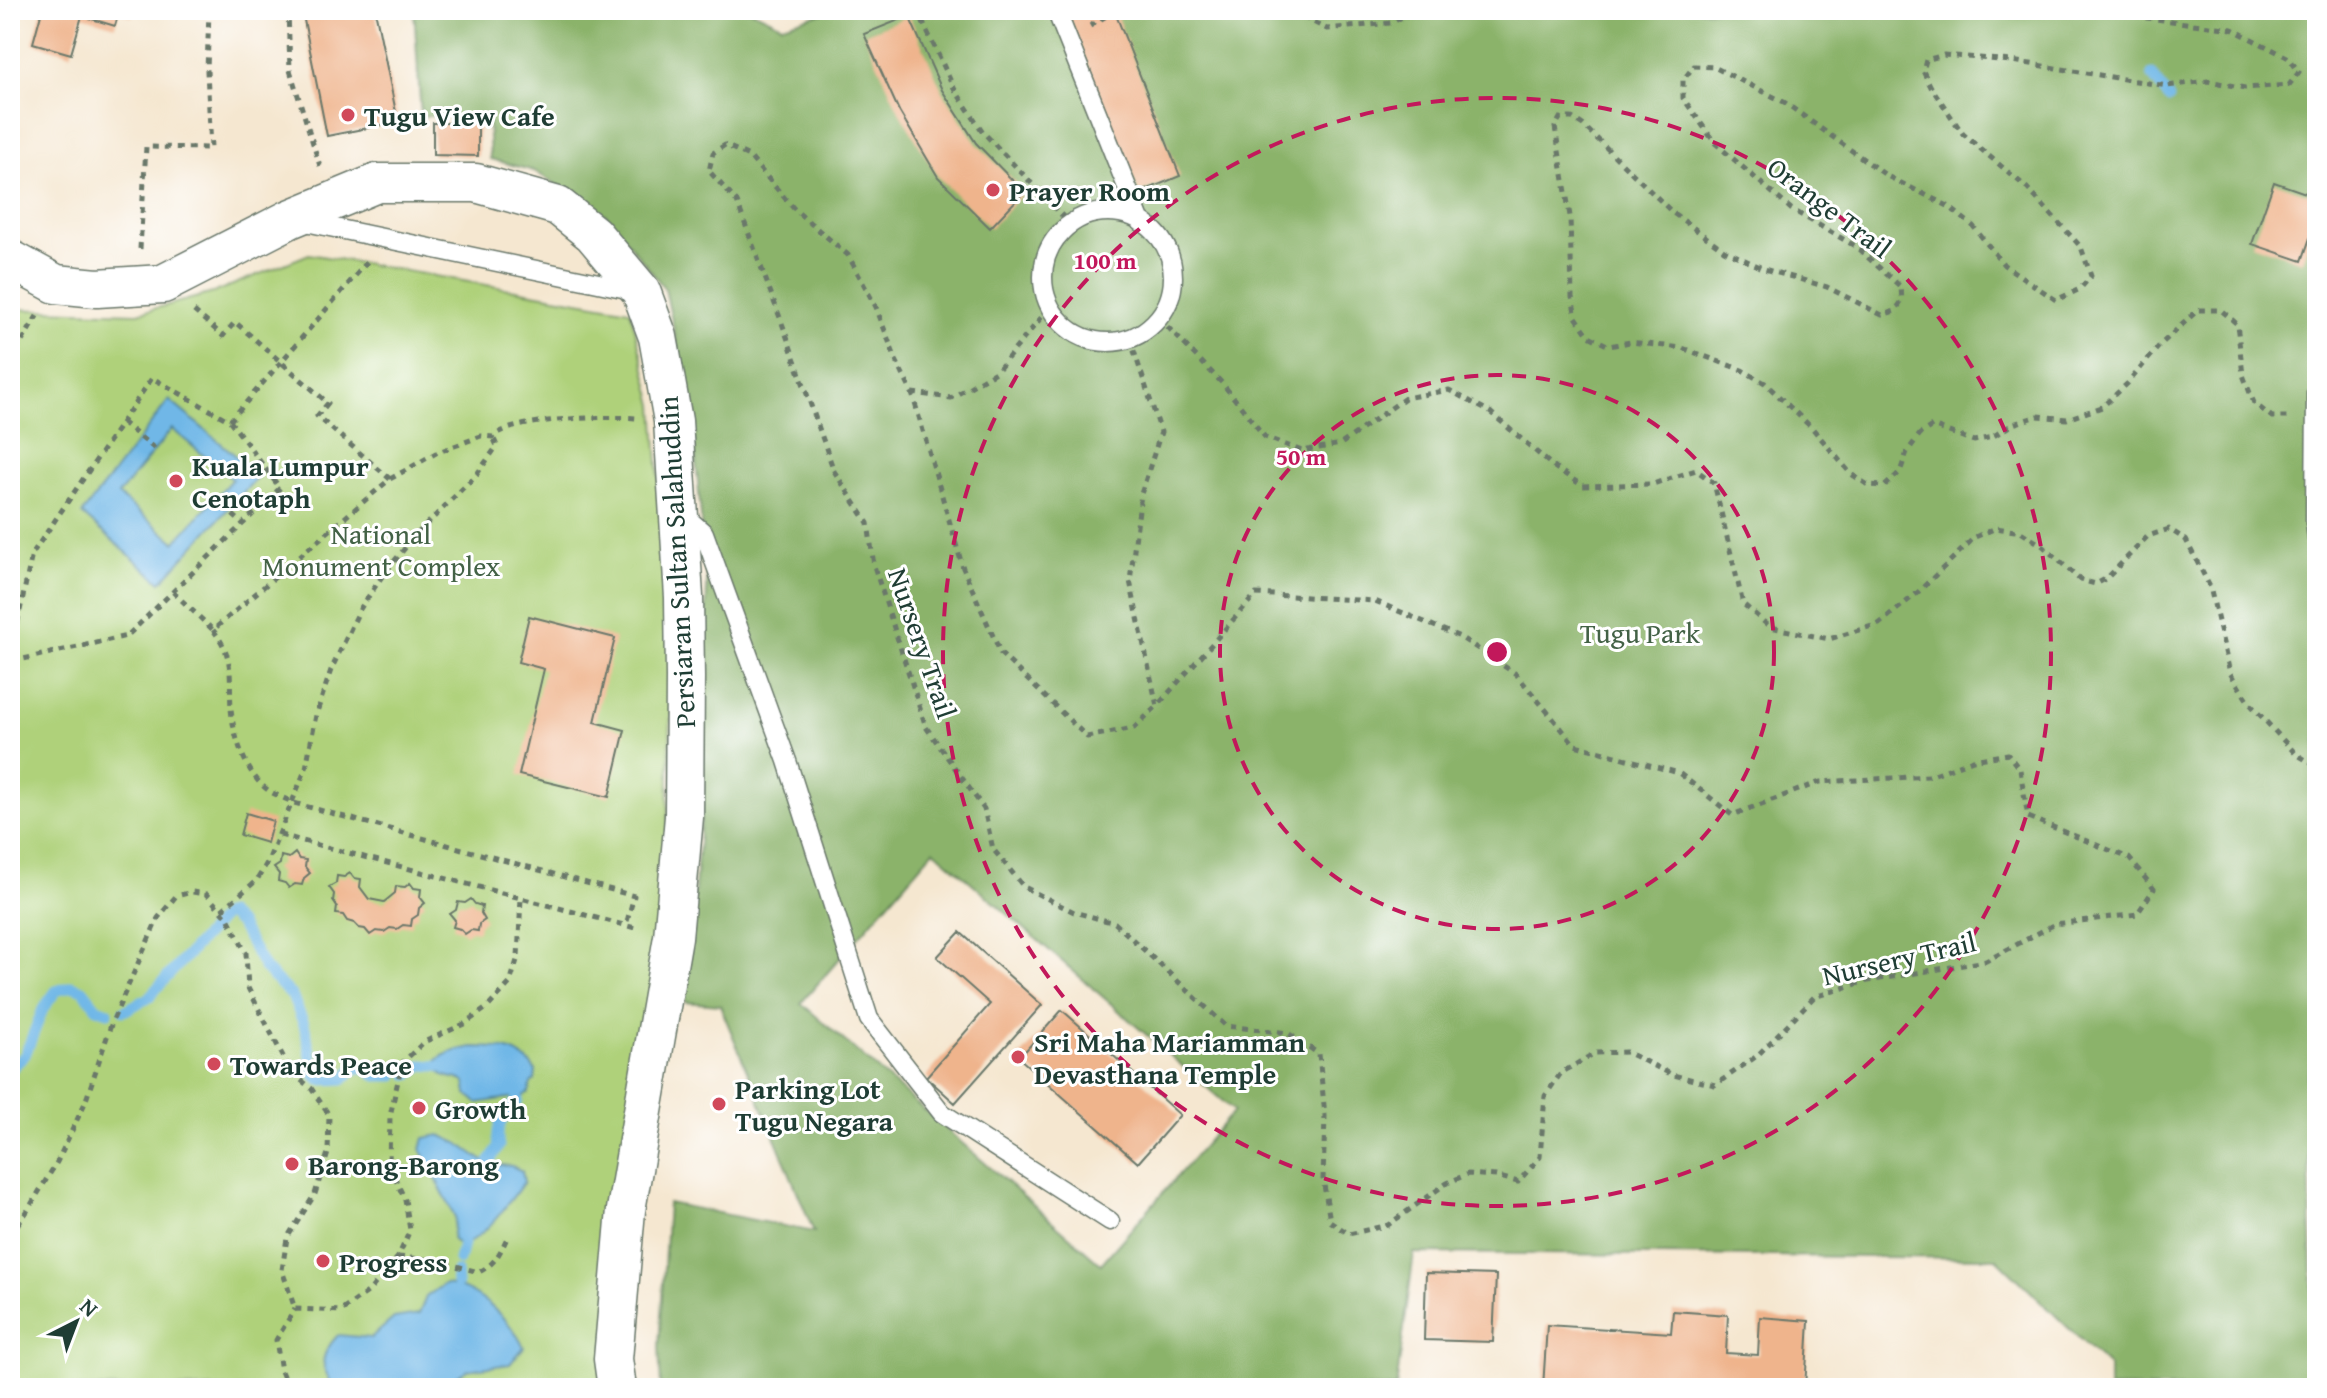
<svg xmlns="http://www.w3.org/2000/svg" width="2327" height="1398" viewBox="0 0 2327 1398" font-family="'Gentium Book Plus',serif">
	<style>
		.green { fill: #afd17a; stroke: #678757; stroke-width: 2 }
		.forest { fill: #8bb36a; stroke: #55784f; stroke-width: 2; fill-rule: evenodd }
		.water { fill: #6fb7e7; stroke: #477a8e; stroke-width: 2; fill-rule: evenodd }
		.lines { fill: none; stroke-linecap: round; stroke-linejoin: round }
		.stream { stroke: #6fb7e7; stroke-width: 11 }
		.building { fill: #efb48c }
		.lane-casing { stroke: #6a786b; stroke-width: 21 }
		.street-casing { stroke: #6a786b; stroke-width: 41 }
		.path { stroke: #6a786b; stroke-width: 5; stroke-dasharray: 6 6; stroke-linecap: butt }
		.lane { stroke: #fff; stroke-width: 18 }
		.street { stroke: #fff; stroke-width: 38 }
		.ring { fill: none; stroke: #c2185b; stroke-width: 4; stroke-dasharray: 14 10 }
		.poi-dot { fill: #d1495b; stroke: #fff; stroke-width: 3 }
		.labels { text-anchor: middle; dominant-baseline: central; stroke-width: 6; stroke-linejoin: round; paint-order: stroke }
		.poi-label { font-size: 28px; font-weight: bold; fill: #1f3d34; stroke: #fff; text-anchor: start }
		.street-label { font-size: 28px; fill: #1f3d34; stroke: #fff }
		.park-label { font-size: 28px; fill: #436246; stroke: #fff }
		.centre { fill: #c2185b; stroke: #fff; stroke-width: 4 }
		.ring-label { font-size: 24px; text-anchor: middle; font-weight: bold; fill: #c2185b; stroke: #fff; stroke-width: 6; stroke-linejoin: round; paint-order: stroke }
	</style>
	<rect width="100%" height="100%" fill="#fff"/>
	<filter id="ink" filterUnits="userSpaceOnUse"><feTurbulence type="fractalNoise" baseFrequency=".0125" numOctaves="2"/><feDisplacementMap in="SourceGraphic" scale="16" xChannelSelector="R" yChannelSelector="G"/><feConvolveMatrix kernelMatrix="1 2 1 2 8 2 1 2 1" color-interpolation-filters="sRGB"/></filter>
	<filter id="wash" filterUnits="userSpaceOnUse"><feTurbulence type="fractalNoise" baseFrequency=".006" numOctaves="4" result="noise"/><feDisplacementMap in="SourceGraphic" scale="32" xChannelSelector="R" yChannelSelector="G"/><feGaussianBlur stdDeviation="1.8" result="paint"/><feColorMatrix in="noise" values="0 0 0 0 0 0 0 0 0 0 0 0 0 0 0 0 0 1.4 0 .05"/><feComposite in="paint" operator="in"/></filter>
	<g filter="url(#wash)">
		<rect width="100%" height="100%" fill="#f5e7d0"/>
		<path class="green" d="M 309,254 L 630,310 L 654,405 L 672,675 L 665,914 L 604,1388 L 10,1388 L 10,309 L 138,313 L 213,293 Z"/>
		<path class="forest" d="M 414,10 L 751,10 L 782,25 L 833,10 L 2317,10 L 2317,1043 L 2307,1079 L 2315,1388 L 2109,1388 L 2109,1367 L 1996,1258 L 1414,1253 L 1396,1388 L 661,1388 L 659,1346 L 668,1203 L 814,1232 L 720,1005 L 685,1002 L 703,797 L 707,580 L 691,408 L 665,289 L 606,215 L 534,171 L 490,159 L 488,116 L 421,116 ZM 934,850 L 1234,1111 L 1101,1264 L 801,1003 Z"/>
		<path class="water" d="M 169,400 L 259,475 L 161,582 L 82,514 ZM 172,429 L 232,479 L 175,542 L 118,495 Z
			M 473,1047 C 498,1047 520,1047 536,1071 L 535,1080 L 531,1083 L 529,1092 L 518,1100 L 515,1097 L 477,1103 L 467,1094 L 465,1082 C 457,1077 447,1079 441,1073 C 422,1056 463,1049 473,1047 Z
			M 440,1135 L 458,1143 L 488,1164 L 512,1166 L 522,1171 L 524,1182 C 506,1206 489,1233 461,1247 L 452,1239 L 455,1217 L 421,1149 L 424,1138 Z
			M 444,1284 C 476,1286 510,1320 524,1347 L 510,1364 L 467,1370 L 440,1388 L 333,1388 C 320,1364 319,1356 338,1335 L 371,1338 L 394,1318 L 419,1314 L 426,1297 Z"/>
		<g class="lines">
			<path class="stream" d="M 2152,75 L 2169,98
				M 228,914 L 240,925 L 265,969 L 292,996 L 304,1024 L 315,1075 L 320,1080 L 344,1079 L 352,1070 L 363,1067 L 377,1076 L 394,1076
				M 124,1011 L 148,998 L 224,915
				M 10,1070 L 25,1055 L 43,1009 L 56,991 L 72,986 L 83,990 L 97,1008 L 108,1012
				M 408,1075 L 423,1065 L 448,1067
				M 484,1177 L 488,1164 L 499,1146 C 494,1125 505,1115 518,1100 L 515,1086
				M 459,1260 L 465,1236
				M 456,1272 L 457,1284"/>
		</g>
		<g id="blocks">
			<path class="building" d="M 42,10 L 134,10 L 132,17 L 119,12 L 115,26 L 82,16 L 71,54 L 33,43 Z
				M 302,10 L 375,10 L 398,122 L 327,136 Z
				M 1066,10 L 1114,10 L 1180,176 L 1139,193 Z
				M 909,16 L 942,90 L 976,143 L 1024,192 L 990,228 L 938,177 L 899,111 L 864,34 Z
				M 433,123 L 478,123 L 478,156 L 433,155 Z
				M 2274,182 L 2317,197 L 2317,218 L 2302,261 L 2252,244 Z
				M 529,616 L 615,638 L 595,722 L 625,730 L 609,797 L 519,775 L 544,669 L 518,662 Z
				M 246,813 L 273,821 L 267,843 L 240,835 Z
				M 295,853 L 299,859 L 306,860 L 305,867 L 310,873 L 304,878 L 302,885 L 295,884 L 289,888 L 285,883 L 278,881 L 279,874 L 274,868 L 280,864 L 281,856 L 289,858 Z
				M 350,873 L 354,878 L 361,879 L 360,887 L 369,899 L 384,902 L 395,893 L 396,886 L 405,887 L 410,883 L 414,888 L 421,889 L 420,897 L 425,903 L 419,908 L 418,915 L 412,919 L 411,926 L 403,925 L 397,929 L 390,928 L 384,932 L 376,931 L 370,935 L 365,929 L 359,928 L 354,923 L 347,921 L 343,915 L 336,914 L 337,907 L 333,901 L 334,894 L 329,887 L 336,883 L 337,876 L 344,877 Z
				M 471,899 L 475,904 L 482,906 L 481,913 L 485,920 L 479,924 L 478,931 L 471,930 L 465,934 L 460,929 L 453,927 L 455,920 L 450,914 L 456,910 L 458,902 L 465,903 Z
				M 960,932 L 1042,1005 L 955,1103 L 926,1077 L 990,1004 L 937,957 Z
				M 1062,1010 L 1180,1115 L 1138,1163 L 1019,1058 Z
				M 1426,1273 L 1496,1275 L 1493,1342 L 1424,1340 Z
				M 1673,1311 L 1728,1315 L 1726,1353 L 1758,1355 L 1760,1317 L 1809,1321 L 1805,1388 L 1543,1388 L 1547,1325 L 1671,1333 Z"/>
		</g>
	</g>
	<g filter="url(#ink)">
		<use href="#blocks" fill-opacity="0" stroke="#6a786b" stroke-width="2"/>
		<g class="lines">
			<g class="lane-casing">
				<path id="lane" d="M 1056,10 L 1141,222
					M1043 277a65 65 0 1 1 130 0a65 65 0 1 1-130 0Z
					M 301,221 L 632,290
					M 2316,392 L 2315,523 L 2317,539
					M 681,513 L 704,533 L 787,761 L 869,1019 L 942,1113 L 1110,1221"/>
			</g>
			<g class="street-casing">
				<path id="street" d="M 10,259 L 56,284 L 97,288 L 163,284 L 290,219 L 377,183 L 476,183 L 558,206 L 593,234 L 641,291 L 658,337 L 673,421 L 684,597 L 685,678 L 684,817 L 673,937 L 626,1210 L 613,1359 L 617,1388"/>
			</g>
			<path class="path" d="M 288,10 L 290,70 L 320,166
				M 917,10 L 955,90 L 983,132 L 1070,224
				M 1294,10 L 1299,15 L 1327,29 L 1391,23 L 1415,10
				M 2123,10 L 2140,17 L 2232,29 L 2289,58 L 2299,72 L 2289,85 L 2245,88 L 2208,81 L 2167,86 L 2012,61 L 1944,55 L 1926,60 L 1923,71 L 1931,87 L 1963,134 L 2026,187 L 2081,247 L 2091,276 L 2080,289 L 2056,300 L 2004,265 L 1973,226 L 1948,206 L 1887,176 L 1784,102 L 1714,67 L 1694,66 L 1683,80 L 1683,98 L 1715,143 L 1791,209 L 1855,246 L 1901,287 L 1902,301 L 1895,311 L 1882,315 L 1827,287 L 1764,269 L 1724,250 L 1673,213 L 1583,125 L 1572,118 L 1560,118 L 1555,127 L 1570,216 L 1572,297 L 1576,317 L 1589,336 L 1609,346 L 1630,342 L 1682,348 L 1742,370 L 1765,383 L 1813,429 L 1851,474 L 1868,485 L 1885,486 L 1900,472 L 1907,452 L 1920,434 L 1932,426 L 1974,441 L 1992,437 L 2013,424 L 2038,416 L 2067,419 L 2102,407 L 2128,383 L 2160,345 L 2198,310 L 2221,310 L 2237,324 L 2243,375 L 2254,403 L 2272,417 L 2290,417
				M 1090,26 L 1116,10
				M 140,249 L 146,147 L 211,148 L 207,71 L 209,10
				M 194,311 L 223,336 L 235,322 L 328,403 L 317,416 L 390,479
				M 1159,318 L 1222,383 L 1265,437 L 1302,451 L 1341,444 L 1405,398 L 1449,390 L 1490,412 L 1554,467 L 1583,486 L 1653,484 L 1696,470 L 1714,483 L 1743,604 L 1770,627 L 1829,639 L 1879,624 L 1916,594 L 1975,537 L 1996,528 L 2021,532 L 2043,546 L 2080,580 L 2096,584 L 2107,578 L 2148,536 L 2169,529 L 2186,540 L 2210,587 L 2230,673 L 2250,704 L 2295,753 L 2317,767
				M 1130,339 L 1161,432 L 1141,494 L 1130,581 L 1157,706 L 1256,594 L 1375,601 L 1460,637 L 1516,674 L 1575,745 L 1679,773 L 1732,815 L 1820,782 L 1929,776 L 1973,760 L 2008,754 L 2020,770 L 2028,817 L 2129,858 L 2154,889 L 2137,914 L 2055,924 L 1986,961 L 1863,982 L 1814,997 L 1757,1056 L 1715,1085 L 1673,1075 L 1626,1052 L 1595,1053 L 1561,1073 L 1545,1096 L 1540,1157 L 1518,1182 L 1496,1176 L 1468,1174 L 1447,1183 L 1388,1225 L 1349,1234 L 1330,1221 L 1323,1179 L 1325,1116 L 1319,1054 L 1288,1033 L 1226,1026 L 1115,923 L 1074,912 L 1024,887 L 993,849 L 984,809 L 926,727 L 874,566 L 868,523 L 834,471 L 782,323 L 737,202 L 709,171 L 713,153 L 725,145 L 749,156 L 795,210 L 848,255 L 876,307 L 896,360 L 912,393 L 963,568 L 1001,654 L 1087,737 L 1134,728 L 1157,706
				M 10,362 L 37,316
				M 912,393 L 951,398 L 997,371 L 1050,307
				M 230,421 L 368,261
				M 122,422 L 155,449
				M 215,499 L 243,524
				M 173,592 L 213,630 L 390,479 L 436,453 L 481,436 L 493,437 C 511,418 609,416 637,418
				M 213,630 C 235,657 229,676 231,708 C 233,735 246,777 271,792 C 278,796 286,799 294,803 L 634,896 L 626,925
				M 10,658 L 32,554 L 152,378 L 230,421 L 280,488 L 127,636 L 10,662
				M 280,835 L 639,929
				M 222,910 L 257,880 L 268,861 L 306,768 L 316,715 L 331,670 L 360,609 L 383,575 L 414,537 L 477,474 L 497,446 L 493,437
				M 10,1234 L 26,1213 L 57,1162 L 85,1103 L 112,1022 L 158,918 L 176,896 L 192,892 L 206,894 L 228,918 L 246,953 L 248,988 L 291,1072 L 311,1088 L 329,1115 L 328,1153 L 315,1194 L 287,1238 L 282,1270 L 295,1309 L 341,1311 L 369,1291 L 398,1257 L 410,1230 L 405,1200 L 389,1165 L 390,1116 L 402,1063 L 424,1042 L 464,1024 L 488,1007 L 510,983 L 518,957 L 521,898
				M 398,1257 L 433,1260 L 479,1272 C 495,1264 500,1253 507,1238
				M 288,1388 L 281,1371 L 276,1340 L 295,1309"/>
			<use href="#lane" class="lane"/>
			<use href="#street" class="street"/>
		</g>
	</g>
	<g class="ring">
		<circle cx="1497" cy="652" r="277"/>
		<circle cx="1497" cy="652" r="554"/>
	</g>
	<g class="poi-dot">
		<circle cx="348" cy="115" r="8"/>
		<circle cx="993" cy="190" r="8"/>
		<circle cx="176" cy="481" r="8"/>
		<circle cx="1018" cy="1057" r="8"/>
		<circle cx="214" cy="1064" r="8"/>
		<circle cx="719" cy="1104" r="8"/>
		<circle cx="419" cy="1108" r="8"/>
		<circle cx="292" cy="1164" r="8"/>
		<circle cx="323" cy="1261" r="8"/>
	</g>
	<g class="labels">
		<g class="poi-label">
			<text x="364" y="115">Tugu View Cafe</text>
			<text x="1009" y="190">Prayer Room</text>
			<text x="192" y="465">Kuala Lumpur<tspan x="192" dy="32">Cenotaph</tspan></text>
			<text x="1034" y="1041">Sri Maha Mariamman<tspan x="1034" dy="32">Devasthana Temple</tspan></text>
			<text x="230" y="1064">Towards Peace</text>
			<text x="735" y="1088">Parking Lot<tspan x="735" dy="32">Tugu Negara</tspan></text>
			<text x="435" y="1108">Growth</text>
			<text x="308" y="1164">Barong-Barong</text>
			<text x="339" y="1261">Progress</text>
		</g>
		<g class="street-label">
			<text transform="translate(1830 207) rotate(37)">Orange Trail</text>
			<text transform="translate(676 562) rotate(-93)">Persiaran Sultan Salahuddin</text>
			<text transform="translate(923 643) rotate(71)">Nursery Trail</text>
			<text transform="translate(1899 958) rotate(-13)">Nursery Trail</text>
		</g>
		<g class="park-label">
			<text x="381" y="533">National<tspan x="381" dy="32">Monument Complex</tspan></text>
			<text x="1640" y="632">Tugu Park</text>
		</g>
	</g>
	<circle cx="1497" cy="652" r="12" class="centre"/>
	<g class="ring-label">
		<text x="1105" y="269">100 m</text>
		<text x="1301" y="465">50 m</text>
	</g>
	<rect width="2327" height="1398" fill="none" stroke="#fff" stroke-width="40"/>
	<g transform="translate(76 1322) rotate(42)" stroke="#ffffff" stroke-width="6" paint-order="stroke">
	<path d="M0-6L14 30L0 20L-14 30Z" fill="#1f3d34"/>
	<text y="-12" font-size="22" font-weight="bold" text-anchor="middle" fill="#1f3d34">N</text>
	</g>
</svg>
